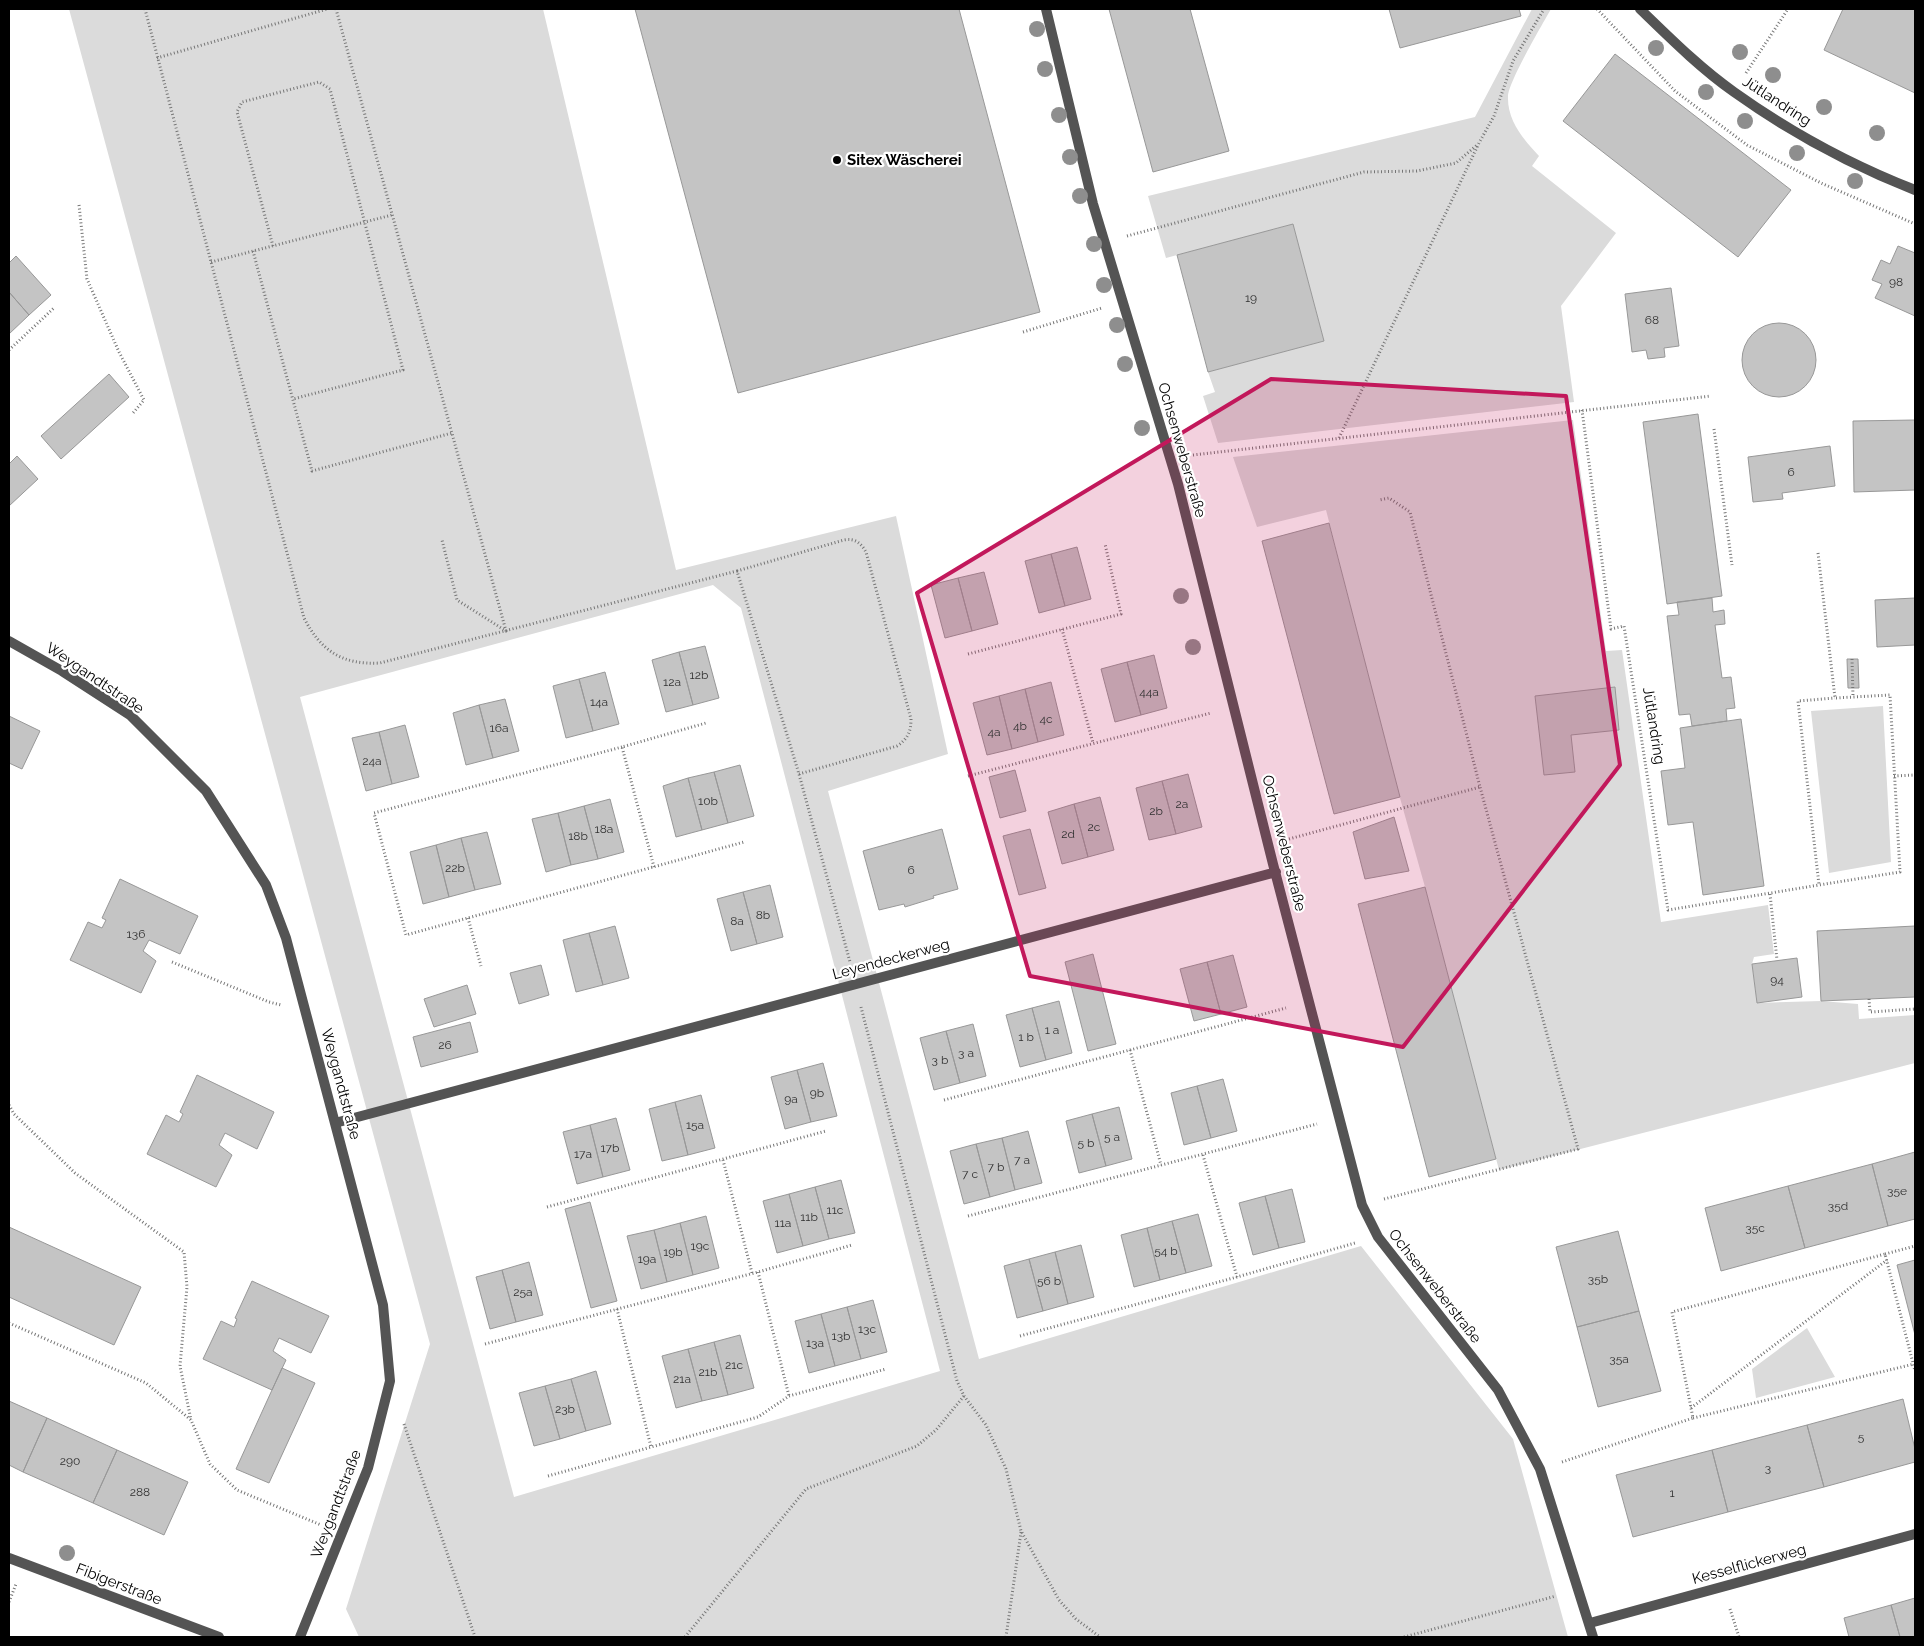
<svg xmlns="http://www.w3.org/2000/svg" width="1924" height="1646" viewBox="0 0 1924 1646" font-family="Raleway,sans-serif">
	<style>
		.green { fill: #dbdbdb; fill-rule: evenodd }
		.building { fill: #c4c4c4; stroke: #989898 }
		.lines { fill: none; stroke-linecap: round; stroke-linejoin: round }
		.path { stroke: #767676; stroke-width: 3; stroke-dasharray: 1 2.5; stroke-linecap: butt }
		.street { stroke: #545454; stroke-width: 10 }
		.tree { fill: #8e8e8e }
		.marked { fill: #c2185b; fill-opacity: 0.2; stroke: #c2185b; stroke-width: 4; stroke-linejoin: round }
		.poi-dot { fill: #000; stroke: #fff; stroke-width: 2 }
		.labels { text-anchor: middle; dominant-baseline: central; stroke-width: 4.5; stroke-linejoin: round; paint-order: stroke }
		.number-label { font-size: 12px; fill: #313131 }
		.street-label { font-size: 15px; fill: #000; stroke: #fff }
		.poi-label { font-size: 15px; font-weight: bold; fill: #000; stroke: #fff; text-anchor: start }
	</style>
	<rect width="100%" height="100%" fill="#fff"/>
	<path class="green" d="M 69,9 L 543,9 L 676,570 L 896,516 L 948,754 L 828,791 L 979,1359 L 1361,1246 L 1513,1439 L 1568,1637 L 359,1637 L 346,1609 L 430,1344 ZM 713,585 L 741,608 L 940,1371 L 514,1497 L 300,697 Z
		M 1532,9 L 1551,9 C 1542,25 1509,81 1508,96 C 1507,120 1523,139 1539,156 L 1532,166 L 1616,233 L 1561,306 L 1574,402 L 1218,443 L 1203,396 L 1215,392 L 1208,372 L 1324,341 L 1293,224 L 1166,258 L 1148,196 L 1475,117 Z
		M 1573,420 L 1606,651 L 1622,650 L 1661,922 L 1768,905 L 1774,954 L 1754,957 L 1752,964 L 1757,1003 L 1821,1001 L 1858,1004 L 1859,1019 L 1915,1015 L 1915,1063 L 1499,1170 L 1425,887 L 1400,798 L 1326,510 L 1257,527 L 1233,457 Z
		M 1883,706 L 1891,862 L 1829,873 L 1811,711 Z
		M 1807,1328 L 1835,1377 L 1756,1398 L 1752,1369 Z"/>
	<path class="building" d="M 635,9 L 959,9 L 1040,312 L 738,393 Z
		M 1109,9 L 1190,9 L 1229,151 L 1153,172 Z
		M 1389,9 L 1519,9 L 1521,16 L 1400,48 Z
		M 1843,9 L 1915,9 L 1915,93 L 1824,50 Z
		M 1615,54 L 1791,190 L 1738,257 L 1563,121 Z
		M 1293,224 L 1324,341 L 1208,372 L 1177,255 Z
		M 1898,246 L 1915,253 L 1915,316 L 1875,298 L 1882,284 L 1872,280 L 1881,260 L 1890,264 Z
		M 16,256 L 51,295 L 29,315 L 9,292 L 9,263 Z
		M 1671,288 L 1679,346 L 1664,348 L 1665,357 L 1648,359 L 1646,350 L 1632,352 L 1625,294 Z
		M 9,292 L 29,315 L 9,334 Z
		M1742 360a37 37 0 1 1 74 0a37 37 0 1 1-74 0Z
		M 109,374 L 129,397 L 61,459 L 41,436 Z
		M 1698,414 L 1722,596 L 1667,604 L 1643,422 Z
		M 1915,420 L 1915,490 L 1854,492 L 1853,421 Z
		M 1830,446 L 1835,486 L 1782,493 L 1783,499 L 1753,502 L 1748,457 Z
		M 17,456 L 38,479 L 9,506 L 9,464 Z
		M 1329,523 L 1400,797 L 1334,814 L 1262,541 Z
		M 1077,547 L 1091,599 L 1065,606 L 1051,554 Z
		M 1051,554 L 1065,606 L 1039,613 L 1025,561 Z
		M 984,572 L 998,624 L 972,631 L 958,578 Z
		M 958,578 L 972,631 L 945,638 L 931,585 Z
		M 1712,598 L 1713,612 L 1724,610 L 1725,624 L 1715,625 L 1722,678 L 1731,677 L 1735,708 L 1726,709 L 1727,721 L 1692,726 L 1690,714 L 1679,715 L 1667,616 L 1679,615 L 1677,602 Z
		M 1915,598 L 1915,645 L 1877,647 L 1875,600 Z
		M 705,646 L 719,698 L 693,705 L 679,652 Z
		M 679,652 L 693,705 L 666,712 L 652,660 Z
		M 1154,655 L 1167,708 L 1141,715 L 1127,662 Z
		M 1847,659 L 1858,659 L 1859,688 L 1848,688 Z
		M 1127,662 L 1141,715 L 1115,722 L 1101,669 Z
		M 605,672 L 619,724 L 593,731 L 579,679 Z
		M 579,679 L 593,731 L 566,738 L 553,686 Z
		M 1051,682 L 1064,735 L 1038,742 L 1025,689 Z
		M 1615,687 L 1619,730 L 1571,735 L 1575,772 L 1544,775 L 1535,696 Z
		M 1025,689 L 1038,742 L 1012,749 L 999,696 Z
		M 999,696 L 1012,749 L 987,755 L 973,703 Z
		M 505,699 L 519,751 L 493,758 L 479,705 Z
		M 479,705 L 493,758 L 466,765 L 453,713 Z
		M 9,716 L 40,731 L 22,769 L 9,763 Z
		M 1741,719 L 1764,886 L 1703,895 L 1693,822 L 1668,825 L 1661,771 L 1685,768 L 1680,728 Z
		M 405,725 L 419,777 L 392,784 L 379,732 Z
		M 379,732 L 392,784 L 366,791 L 352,738 Z
		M 740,765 L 754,816 L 728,823 L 714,772 Z
		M 1015,770 L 1026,811 L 1000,818 L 989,777 Z
		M 714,772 L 728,823 L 702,830 L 688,778 Z
		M 1188,774 L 1202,827 L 1176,834 L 1162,781 Z
		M 688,778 L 702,830 L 676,837 L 663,786 Z
		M 1162,781 L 1176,834 L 1149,840 L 1136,788 Z
		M 1100,797 L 1114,850 L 1088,857 L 1074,804 Z
		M 610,799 L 624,852 L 598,859 L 584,806 Z
		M 1074,804 L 1088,857 L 1062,864 L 1048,812 Z
		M 584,806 L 598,859 L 571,865 L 558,813 Z
		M 558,813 L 571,865 L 546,872 L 532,819 Z
		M 1394,817 L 1409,871 L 1365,879 L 1353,832 Z
		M 942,829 L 958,889 L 933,896 L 934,898 L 905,907 L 904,904 L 879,910 L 863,851 Z
		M 1030,829 L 1046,888 L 1019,895 L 1003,836 Z
		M 487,832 L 501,884 L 475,890 L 461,838 Z
		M 461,838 L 475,890 L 449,897 L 436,845 Z
		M 436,845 L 449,897 L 423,904 L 410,852 Z
		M 120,879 L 198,916 L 180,954 L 149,940 L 143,951 L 156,961 L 141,993 L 70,960 L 88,922 L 102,928 L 106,920 L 102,918 Z
		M 770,885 L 783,937 L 757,944 L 743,892 Z
		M 1425,887 L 1496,1159 L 1429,1177 L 1358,904 Z
		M 743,892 L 757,944 L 731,951 L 717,899 Z
		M 615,926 L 629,978 L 603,985 L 589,933 Z
		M 1915,926 L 1915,997 L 1821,1001 L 1817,931 Z
		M 589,933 L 603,985 L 576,992 L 563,940 Z
		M 1093,954 L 1116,1044 L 1088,1051 L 1065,962 Z
		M 1233,955 L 1247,1007 L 1221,1014 L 1207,962 Z
		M 1797,958 L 1802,997 L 1757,1003 L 1752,964 Z
		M 1207,962 L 1221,1014 L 1194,1021 L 1180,969 Z
		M 541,965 L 549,995 L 519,1004 L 510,973 Z
		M 467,985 L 476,1014 L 434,1027 L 424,999 Z
		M 1059,1001 L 1072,1053 L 1046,1060 L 1032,1008 Z
		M 1032,1008 L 1046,1060 L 1020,1067 L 1006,1015 Z
		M 470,1022 L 478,1052 L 421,1067 L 413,1037 Z
		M 973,1024 L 986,1076 L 960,1083 L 946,1031 Z
		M 946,1031 L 960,1083 L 934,1090 L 920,1038 Z
		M 823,1063 L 837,1116 L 811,1122 L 797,1070 Z
		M 797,1070 L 811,1122 L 785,1129 L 771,1077 Z
		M 197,1075 L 274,1112 L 257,1149 L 225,1133 L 219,1145 L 232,1155 L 216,1187 L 147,1154 L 166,1115 L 179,1122 L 183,1114 L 180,1112 Z
		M 1223,1079 L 1237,1131 L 1211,1138 L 1197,1086 Z
		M 1197,1086 L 1211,1138 L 1184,1145 L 1171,1093 Z
		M 701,1095 L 715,1148 L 688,1155 L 675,1102 Z
		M 675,1102 L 688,1155 L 662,1161 L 649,1109 Z
		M 1119,1107 L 1132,1159 L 1106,1166 L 1092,1114 Z
		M 1092,1114 L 1106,1166 L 1079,1173 L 1066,1121 Z
		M 616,1118 L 630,1170 L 603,1177 L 590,1125 Z
		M 590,1125 L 603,1177 L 577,1184 L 563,1132 Z
		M 1028,1131 L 1042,1183 L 1015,1190 L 1002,1138 Z
		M 1002,1138 L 1015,1190 L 990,1197 L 976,1144 Z
		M 976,1144 L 990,1197 L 964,1204 L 950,1151 Z
		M 1915,1152 L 1915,1219 L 1888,1226 L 1872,1164 Z
		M 1872,1164 L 1888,1226 L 1805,1248 L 1788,1186 Z
		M 841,1180 L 855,1233 L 829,1239 L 815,1187 Z
		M 1788,1186 L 1805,1248 L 1721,1271 L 1705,1208 Z
		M 815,1187 L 829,1239 L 803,1246 L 789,1194 Z
		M 1292,1189 L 1305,1242 L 1279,1248 L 1265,1196 Z
		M 789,1194 L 803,1246 L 777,1253 L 763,1201 Z
		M 1265,1196 L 1279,1248 L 1253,1255 L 1239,1203 Z
		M 590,1202 L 617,1301 L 591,1308 L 565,1209 Z
		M 1198,1214 L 1212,1266 L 1186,1273 L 1172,1221 Z
		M 706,1216 L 719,1268 L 693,1275 L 680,1223 Z
		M 1172,1221 L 1186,1273 L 1160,1280 L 1147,1228 Z
		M 680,1223 L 693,1275 L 667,1282 L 654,1230 Z
		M 9,1227 L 141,1287 L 114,1345 L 9,1297 Z
		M 1147,1228 L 1160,1280 L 1134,1287 L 1121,1235 Z
		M 654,1230 L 667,1282 L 641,1289 L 627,1236 Z
		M 1618,1231 L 1639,1311 L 1577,1327 L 1556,1247 Z
		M 1081,1245 L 1094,1297 L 1068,1304 L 1055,1252 Z
		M 1055,1252 L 1068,1304 L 1043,1311 L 1029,1259 Z
		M 1029,1259 L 1043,1311 L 1017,1318 L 1004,1266 Z
		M 1915,1260 L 1915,1335 L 1897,1265 Z
		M 529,1262 L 543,1315 L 516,1322 L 502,1270 Z
		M 502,1270 L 516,1322 L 490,1329 L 476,1277 Z
		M 252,1281 L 329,1316 L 311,1353 L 279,1338 L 273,1351 L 286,1360 L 272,1390 L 203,1359 L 221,1321 L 234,1327 L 237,1319 L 235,1318 Z
		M 873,1300 L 887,1352 L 861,1359 L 847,1307 Z
		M 847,1307 L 861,1359 L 835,1366 L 821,1314 Z
		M 1639,1311 L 1661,1391 L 1598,1407 L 1577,1327 Z
		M 821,1314 L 835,1366 L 809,1373 L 795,1321 Z
		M 740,1335 L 754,1388 L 728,1395 L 714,1342 Z
		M 714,1342 L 728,1395 L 702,1401 L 688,1349 Z
		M 688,1349 L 702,1401 L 676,1408 L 662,1356 Z
		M 282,1368 L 315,1383 L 269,1483 L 236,1469 Z
		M 596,1371 L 611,1424 L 586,1431 L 571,1379 Z
		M 571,1379 L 586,1431 L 560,1439 L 545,1386 Z
		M 545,1386 L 560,1439 L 534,1446 L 519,1393 Z
		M 1903,1399 L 1915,1449 L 1915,1462 L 1824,1487 L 1807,1425 Z
		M 9,1401 L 47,1418 L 23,1472 L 9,1465 Z
		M 47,1418 L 117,1450 L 93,1503 L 23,1472 Z
		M 1807,1425 L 1824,1487 L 1728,1512 L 1712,1450 Z
		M 117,1450 L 188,1482 L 164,1535 L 93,1503 Z
		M 1712,1450 L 1728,1512 L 1633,1537 L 1616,1475 Z
		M 1915,1598 L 1915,1637 L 1900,1637 L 1891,1605 Z
		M 1891,1605 L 1900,1637 L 1849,1637 L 1844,1618 Z"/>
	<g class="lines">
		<path class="path" d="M 145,9 L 304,618 C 321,651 342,665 380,663 L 737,571 L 799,774 L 850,962
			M 336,9 L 506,631 L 457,600 L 442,540
			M 1597,9 L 1675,91 L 1747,145 L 1821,183 L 1915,224
			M 157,58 L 327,9
			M 1746,73 L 1788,9
			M 79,205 L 87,279 L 119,352 L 144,400 L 133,413
			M 1127,236 L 1364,172 L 1417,171 L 1456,163 L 1477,145
			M 273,246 L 237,112 L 242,102 L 319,82 L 330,89 L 403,370 L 293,399
			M 253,251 L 312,471 L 452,433
			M 211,262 L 392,215
			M 1023,332 L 1102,308
			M 9,350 L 55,307
			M 1582,410 L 1611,629 L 1624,626 L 1668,910 L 1819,885
			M 1714,429 L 1732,565
			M 1339,438 L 1479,143 L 1494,116 L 1513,61 L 1544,9
			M 1193,455 L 1711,396
			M 1818,553 L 1835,698 L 1890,695 L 1900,872 L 1819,885 L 1798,701 L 1835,698
			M 737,571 L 844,540 C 855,538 861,543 866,552 L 911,719 C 911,731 908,739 897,746 L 799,774
			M 1062,629 L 1093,743
			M 968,654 L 1121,614 L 1105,544
			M 1852,659 L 1853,697
			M 622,747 L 374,813 L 406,935 L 744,842
			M 968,776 L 1211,713
			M 1894,776 L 1915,775
			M 1289,839 L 1480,787 L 1410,512 L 1389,498 L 1379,500
			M 654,867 L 622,747 L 706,723
			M 1770,894 L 1777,960
			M 468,918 L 481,966
			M 172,962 L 269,1002 L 281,1005
			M 1869,999 L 1870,1012 L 1915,1009
			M 861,1007 L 957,1381 L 964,1396 L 986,1425 L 1006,1469 L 1021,1531 L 1059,1600 L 1076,1619 L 1100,1637
			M 1130,1050 L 1161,1165
			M 944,1100 L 1286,1008
			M 9,1105 L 14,1114 L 75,1173 L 184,1252 L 187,1287 L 180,1366 L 191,1420
			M 1203,1155 L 1237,1277
			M 723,1160 L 752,1273
			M 1384,1199 L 1578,1149 L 1480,787
			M 547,1207 L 826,1131
			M 968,1216 L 1317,1124
			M 1885,1254 L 1915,1246
			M 758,1272 L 789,1396
			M 617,1309 L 651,1447
			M 9,1323 L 146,1383 L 191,1420 L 210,1464 L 237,1490 L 321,1525
			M 1020,1336 L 1237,1277 L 1355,1243
			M 485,1344 L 758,1272 L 852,1245
			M 1691,1408 L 1887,1260
			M 1693,1418 L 1914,1364
			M 404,1424 L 475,1637
			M 1562,1462 L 1693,1418 L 1672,1312 L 1885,1254 L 1915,1371
			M 548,1476 L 758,1417 L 789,1396 L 886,1369
			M 9,1602 L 16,1584
			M 1730,1609 L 1739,1637
			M 685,1637 L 806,1489 L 917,1446 L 936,1430 L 964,1396
			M 1006,1637 L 1021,1532
			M 1404,1637 L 1556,1596"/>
		<path class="street" d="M 1046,9 L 1093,204 L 1178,484 L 1273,864 L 1362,1205 L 1378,1237 L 1498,1390 L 1540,1469 L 1593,1637
			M 1640,9 C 1670,38 1700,68 1734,92 C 1790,132 1851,165 1915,190
			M 9,641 L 62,671 L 130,715 L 206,791 L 266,885 L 286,938 L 383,1305 L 390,1381 L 368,1468 L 300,1637
			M 335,1123 L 1276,872
			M 9,1558 L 219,1637
			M 1590,1623 L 1915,1534"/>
	</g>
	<g class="tree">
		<circle cx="1037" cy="29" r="8"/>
		<circle cx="1656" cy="48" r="8"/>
		<circle cx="1740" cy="52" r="8"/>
		<circle cx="1045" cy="69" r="8"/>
		<circle cx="1773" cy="75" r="8"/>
		<circle cx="1706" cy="92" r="8"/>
		<circle cx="1824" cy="107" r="8"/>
		<circle cx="1059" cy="115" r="8"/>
		<circle cx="1745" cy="121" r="8"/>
		<circle cx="1877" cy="133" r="8"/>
		<circle cx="1797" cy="153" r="8"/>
		<circle cx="1070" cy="157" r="8"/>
		<circle cx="1855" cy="181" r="8"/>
		<circle cx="1080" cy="196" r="8"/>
		<circle cx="1094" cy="244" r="8"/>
		<circle cx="1104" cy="285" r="8"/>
		<circle cx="1117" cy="325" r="8"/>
		<circle cx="1125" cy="364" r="8"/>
		<circle cx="1142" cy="428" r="8"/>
		<circle cx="1181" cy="596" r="8"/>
		<circle cx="1193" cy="647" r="8"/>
		<circle cx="67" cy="1553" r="8"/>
	</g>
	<path class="marked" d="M 1271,379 L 1566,396 L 1620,765 L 1403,1047 L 1030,976 L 917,593 Z"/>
	<circle class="poi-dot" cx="837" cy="160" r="5"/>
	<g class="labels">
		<g class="number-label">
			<text x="1896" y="282">98</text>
			<text x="1251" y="298">19</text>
			<text x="1652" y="320">68</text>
			<text x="1791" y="472">6</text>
			<text x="699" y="675">12b</text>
			<text x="672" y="682">12a</text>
			<text x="1149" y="692">44a</text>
			<text x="599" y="702">14a</text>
			<text x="1046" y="719">4c</text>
			<text x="1020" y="726">4b</text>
			<text x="499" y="728">16a</text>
			<text x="994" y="732">4a</text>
			<text x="372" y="761">24a</text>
			<text x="708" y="801">10b</text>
			<text x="1182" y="804">2a</text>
			<text x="1156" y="811">2b</text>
			<text x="1094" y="827">2c</text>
			<text x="604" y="829">18a</text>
			<text x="1068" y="834">2d</text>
			<text x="578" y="836">18b</text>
			<text x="455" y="868">22b</text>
			<text x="911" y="870">6</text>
			<text x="763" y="915">8b</text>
			<text x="737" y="921">8a</text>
			<text x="136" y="934">136</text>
			<text x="1777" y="980">94</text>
			<text x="1052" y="1030">1 a</text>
			<text x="1026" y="1037">1 b</text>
			<text x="445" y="1045">26</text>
			<text x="966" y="1053">3 a</text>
			<text x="940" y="1060">3 b</text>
			<text x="817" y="1093">9b</text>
			<text x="791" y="1099">9a</text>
			<text x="695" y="1125">15a</text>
			<text x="1112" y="1137">5 a</text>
			<text x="1086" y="1143">5 b</text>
			<text x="610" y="1148">17b</text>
			<text x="583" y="1154">17a</text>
			<text x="1022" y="1160">7 a</text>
			<text x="996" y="1167">7 b</text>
			<text x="970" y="1174">7 c</text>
			<text x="1897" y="1191">35e</text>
			<text x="1838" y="1206">35d</text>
			<text x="835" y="1210">11c</text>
			<text x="809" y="1217">11b</text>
			<text x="783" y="1223">11a</text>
			<text x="1755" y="1228">35c</text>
			<text x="700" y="1246">19c</text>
			<text x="1166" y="1251">54 b</text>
			<text x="673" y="1252">19b</text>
			<text x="647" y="1259">19a</text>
			<text x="1598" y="1279">35b</text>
			<text x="1049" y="1281">56 b</text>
			<text x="523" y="1292">25a</text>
			<text x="867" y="1329">13c</text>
			<text x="841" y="1336">13b</text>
			<text x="815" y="1343">13a</text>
			<text x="1619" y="1359">35a</text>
			<text x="734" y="1365">21c</text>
			<text x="708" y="1372">21b</text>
			<text x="682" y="1379">21a</text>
			<text x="565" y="1409">23b</text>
			<text x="1861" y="1437">5</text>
			<text x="70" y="1461">290</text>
			<text x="1768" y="1468">3</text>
			<text x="140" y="1492">288</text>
			<text x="1672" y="1493">1</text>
		</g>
		<g class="street-label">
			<text transform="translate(1777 101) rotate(33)">Jütlandring</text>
			<text transform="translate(1182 450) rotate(74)">Ochsenweberstraße</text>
			<text transform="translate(95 678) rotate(34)">Weygandtstraße</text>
			<text transform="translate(1654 726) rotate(81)">Jütlandring</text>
			<text transform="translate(1284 843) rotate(76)">Ochsenweberstraße</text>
			<text transform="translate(891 959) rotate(-15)">Leyendeckerweg</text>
			<text transform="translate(341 1084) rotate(75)">Weygandtstraße</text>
			<text transform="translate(1435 1286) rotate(52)">Ochsenweberstraße</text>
			<text transform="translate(336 1504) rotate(-69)">Weygandtstraße</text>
			<text transform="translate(1749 1564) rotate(-15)">Kesselflickerweg</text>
			<text transform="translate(119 1584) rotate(21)">Fibigerstraße</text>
		</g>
		<g class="poi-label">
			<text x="847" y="160">Sitex Wäscherei</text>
		</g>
	</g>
	<rect width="1924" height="1646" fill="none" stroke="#000000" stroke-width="20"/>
</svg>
